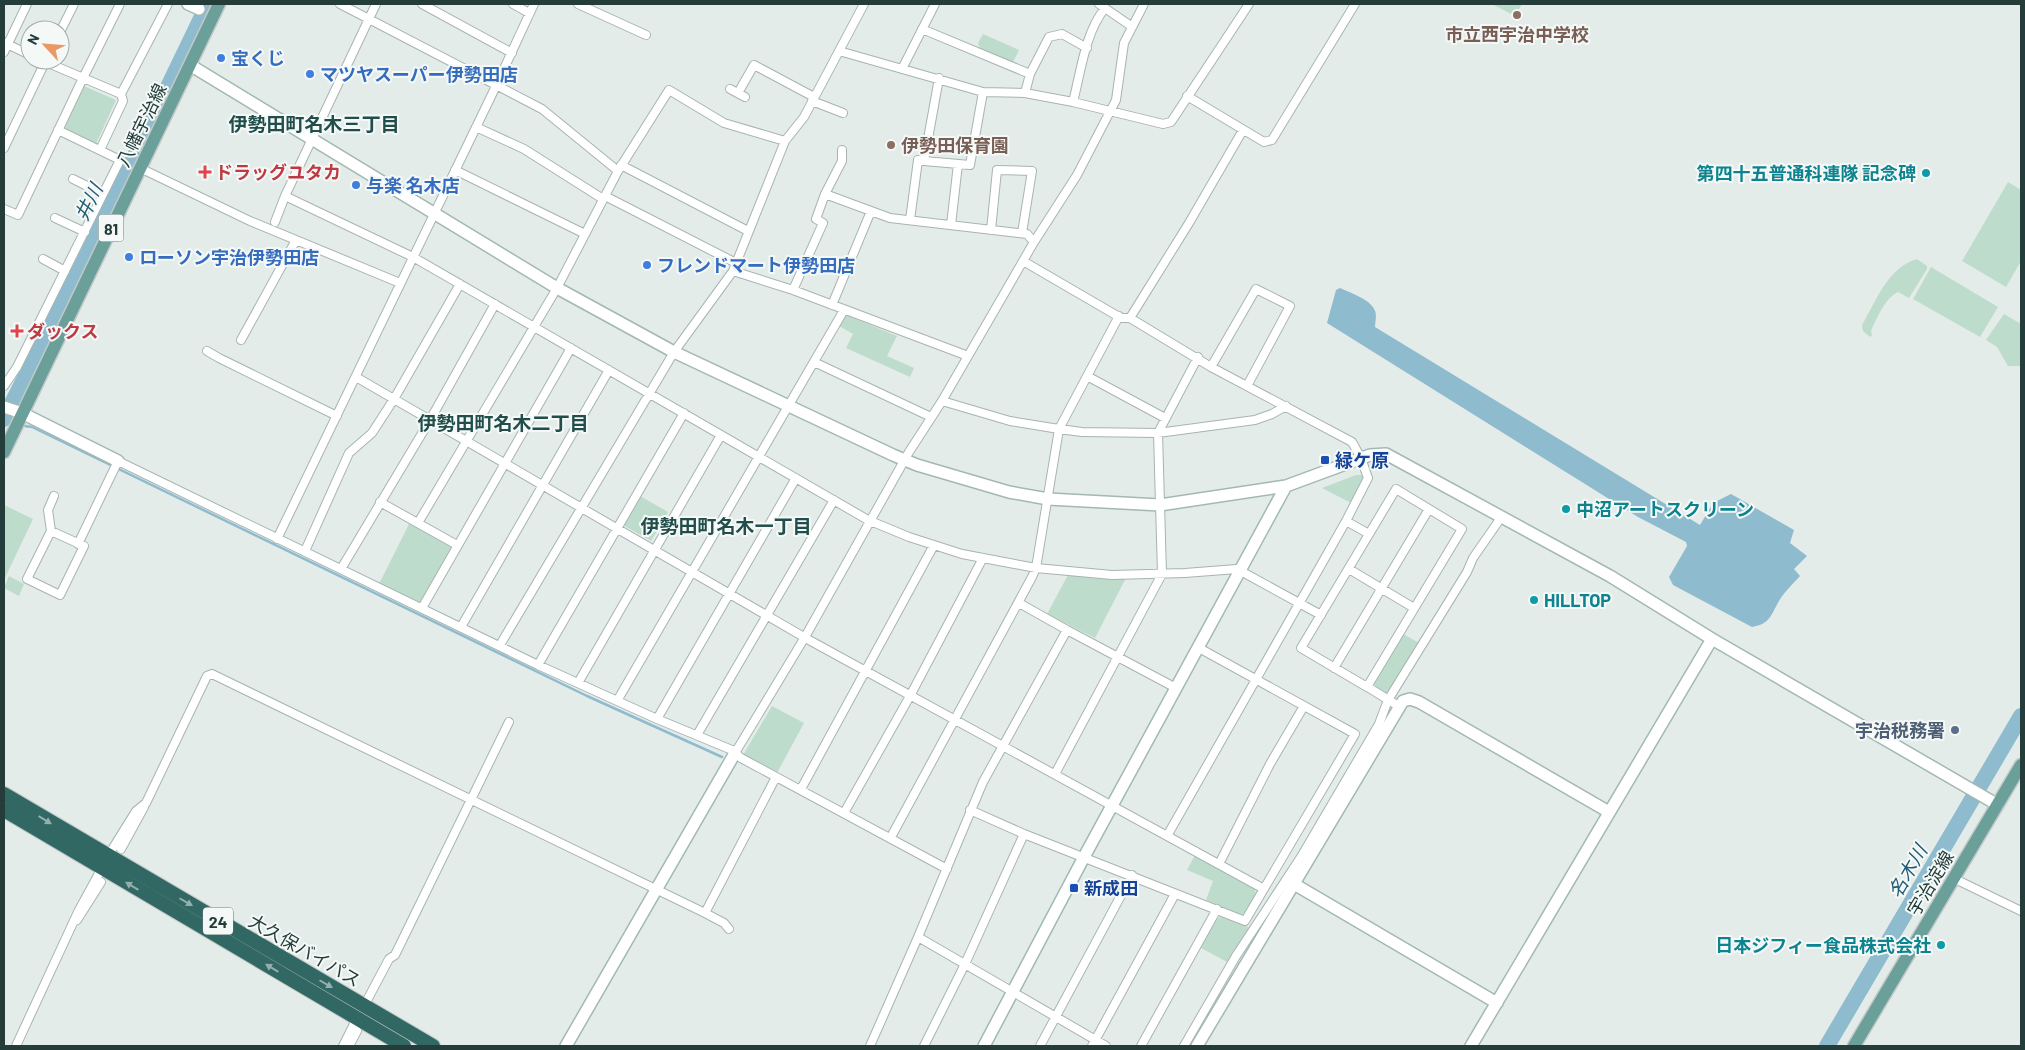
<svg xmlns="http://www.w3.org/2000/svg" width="2025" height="1050" viewBox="0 0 2025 1050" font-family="Barlow,'Noto Sans JP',sans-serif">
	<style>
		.green { fill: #bedccb }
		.water { fill: #8fbbce }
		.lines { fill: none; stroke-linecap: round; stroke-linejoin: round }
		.stream { stroke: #8fbbce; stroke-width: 2.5 }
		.river { stroke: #8fbbce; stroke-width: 16 }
		.street-casing { stroke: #a7b4b2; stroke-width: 10 }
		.secondary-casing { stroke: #a3b8b3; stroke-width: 14 }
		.primary-casing { stroke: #c2c9c8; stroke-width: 15 }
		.highway-casing { stroke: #c2c9c8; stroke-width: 16 }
		.street { stroke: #fff; stroke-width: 8 }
		.secondary { stroke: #fff; stroke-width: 11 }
		.primary { stroke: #6b9f9a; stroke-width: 12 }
		.highway { stroke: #326864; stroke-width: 14 }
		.oneway { fill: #93b0ae }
		.education-dot { fill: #8d6e63; stroke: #f4f9f7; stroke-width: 2 }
		.shop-dot { fill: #3f7fe0; stroke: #f4f9f7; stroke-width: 2 }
		.health-dot { fill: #e0444e; stroke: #f4f9f7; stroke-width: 2 }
		.culture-dot { fill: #0f9aa8; stroke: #f4f9f7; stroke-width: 2 }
		.transit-dot { fill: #1a4fb4; stroke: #f4f9f7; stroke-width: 2 }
		.service-dot { fill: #5c6f8a; stroke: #f4f9f7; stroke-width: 2 }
		.labels { text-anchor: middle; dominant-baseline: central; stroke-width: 4; stroke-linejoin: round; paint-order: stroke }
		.shield { fill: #f4f9f7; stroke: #627573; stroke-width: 1 }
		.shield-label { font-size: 16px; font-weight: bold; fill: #243d3a }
		.education-label { font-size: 18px; font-weight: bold; fill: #785e54; stroke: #f4f9f7 }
		.shop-label { font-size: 18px; font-weight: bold; fill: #366cbe; stroke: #f4f9f7; text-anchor: start }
		.street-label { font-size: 18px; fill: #243d3a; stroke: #f4f9f7 }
		.health-label { font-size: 18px; font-weight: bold; fill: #be3a42; stroke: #f4f9f7; text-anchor: start }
		.culture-label { font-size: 18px; font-weight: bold; fill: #0d838f; stroke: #f4f9f7; text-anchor: end }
		.transit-label { font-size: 18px; font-weight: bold; fill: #164399; stroke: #f4f9f7; text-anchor: start }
		.service-label { font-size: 18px; font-weight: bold; fill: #4e5e75; stroke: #f4f9f7; text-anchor: end }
		.neighbourhood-label { font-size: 19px; font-weight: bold; fill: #214e4a; stroke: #f4f9f7 }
		.water-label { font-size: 19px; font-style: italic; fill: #225b76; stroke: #f4f9f7 }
	</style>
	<rect width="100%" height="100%" fill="#e4ecea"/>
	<path class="green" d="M 1492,4 L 1522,4 L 1515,16 Z
		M 983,34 L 1019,50 L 1013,62 L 980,49 L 978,43 Z
		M 84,86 L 116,100 L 96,144 L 66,130 L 65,127 Z
		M 2008,182 L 2021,190 L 2021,261 L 2006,287 L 1962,261 Z
		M 1917,259 L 1927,266 L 1927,269 L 1909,298 L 1898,292 C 1885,298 1877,318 1871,331 L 1872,335 L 1870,337 L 1863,331 L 1862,325 C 1876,301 1888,267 1917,259 Z
		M 1931,267 L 1998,307 L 1980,337 L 1913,299 Z
		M 2004,314 L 2021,324 L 2021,366 L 2008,366 L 1997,347 L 1986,340 Z
		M 846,315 L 897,336 L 887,356 L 914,368 L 910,377 L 846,348 L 853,334 L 839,326 Z
		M 1356,475 L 1363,475 L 1364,477 L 1362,486 L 1351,503 L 1322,488 Z
		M 640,496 L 668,512 L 651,541 L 623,525 Z
		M 4,505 L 33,519 L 4,580 Z
		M 410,522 L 453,546 L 419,604 L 379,584 Z
		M 1068,575 L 1126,578 L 1095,638 L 1047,614 Z
		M 9,576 L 24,584 L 19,596 L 4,588 Z
		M 1403,634 L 1421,644 L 1390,695 L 1372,684 Z
		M 772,706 L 804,723 L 777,773 L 743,755 Z
		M 1195,855 L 1254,888 L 1256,894 L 1246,912 L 1241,915 L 1206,900 L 1213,881 L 1187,870 Z
		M 1221,917 L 1251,928 L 1229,963 L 1201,948 L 1217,919 Z"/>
	<path class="water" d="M 1340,288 C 1349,292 1372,300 1375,311 C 1377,315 1375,323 1375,327 L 1700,525 L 1713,503 L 1731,494 L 1794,530 L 1790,543 L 1807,556 L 1794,569 L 1800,576 C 1793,584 1784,592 1779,601 C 1771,615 1770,624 1752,627 L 1673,585 L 1669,577 L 1687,546 L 1686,542 L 1638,517 L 1327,323 L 1336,290 Z"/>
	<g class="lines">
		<path class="stream" d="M 4,423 L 9,423
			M 25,426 L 32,427 L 587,696 L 722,757"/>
		<path class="river" d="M 4,419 L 86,257 L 208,4
			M 1827,1046 L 2021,716"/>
		<g class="street-casing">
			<path id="street" d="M 340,4 L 542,109 L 618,171
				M 422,4 L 512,53
				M 513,4 L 529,13
				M 578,4 L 646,35
				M 1099,4 L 1131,26
				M 922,29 L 1030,74
				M 60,32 L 74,4
				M 5,43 L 30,55
				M 839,51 L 983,92 L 1025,93 L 1073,102 L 1163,124 L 1171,122 L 1249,4
				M 4,52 L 27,4
				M 41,60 L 121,94 L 168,4
				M 902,69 L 935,4
				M 939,78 L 924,161 L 970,165 L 983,92
				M 730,89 L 745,97
				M 738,93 L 754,65 L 814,97
				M 1025,93 L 1030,74 L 1049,37 L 1062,34 L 1087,48
				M 1187,96 L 1264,142 L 1272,140 L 1355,4
				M 812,101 L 843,113
				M 1073,102 C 1081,71 1085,33 1105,8
				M 476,127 L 524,149 L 603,199
				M 4,148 L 46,60
				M 100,150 L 123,101 L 121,94
				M 621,165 L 748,231
				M 140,168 L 250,221 L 400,283
				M 455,170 L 585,234
				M 73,179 L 103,194
				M 825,194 L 890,218 L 1027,234 L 1034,242
				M 285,196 L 413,257 L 868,520 L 909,537 L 962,554 L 1036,568 L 1112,575 L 1185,573 L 1237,569 L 1321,615
				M 605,196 L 736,263
				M 4,209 L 18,215 L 83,78 L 120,4
				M 55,218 L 85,232
				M 910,220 L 918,160 L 924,161
				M 275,222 L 285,196 L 376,4
				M 951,225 L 958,164
				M 991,230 L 997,170 L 1032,171 L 1022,233
				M 43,259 L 65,271
				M 1023,261 L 1121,318 L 1130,318 L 1211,367 L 1352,442 L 1361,458 L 1368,478 L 1346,521 L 1167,836
				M 733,271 L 793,290 L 968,356
				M 793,290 L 823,223 L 816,219 L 825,194 L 842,161 L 842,150
				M 832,305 L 871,211
				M 1130,318 L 1189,223 L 1243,130
				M 241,340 L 296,240
				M 207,351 L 219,358 L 337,416
				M 814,362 L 931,417
				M 1211,367 L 1256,289 L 1290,306 L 1247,386
				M 1087,376 L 1165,418
				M 356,377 L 809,640 L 1264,889
				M 4,386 L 17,367 L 120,160 L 58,130
				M 942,401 L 1010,421 L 1059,429 L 1082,432 L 1158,433 L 1255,420 L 1272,414 L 1286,406
				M 1396,489 L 1462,529 L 1367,687 L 1301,648 Z
				M 380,502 L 457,545
				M 1346,521 L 1369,534
				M 418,523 L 557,288 L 618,171 L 669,90 L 724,123 L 785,141
				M 51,531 L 84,546 L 60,595 L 27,579 L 51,531 L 48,510 L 54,496
				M 277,539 L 496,86 L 534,4
				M 78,544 L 118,461 L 538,665 L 657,719 L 732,750 L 741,758 L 947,869
				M 305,551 L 349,453 L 372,433 L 394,399 L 460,284
				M 341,569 L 430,420 L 495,304
				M 1349,569 L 1414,608
				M 1019,603 L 1067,630 L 1176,688
				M 422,608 L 571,348
				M 461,627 L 609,370
				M 500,645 L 674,352 L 733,271 L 785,141 L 804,117 L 864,4
				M 538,665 L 684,413
				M 1334,668 L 1429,509
				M 578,683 L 721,435
				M 1367,687 L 1366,686 L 1400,707
				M 617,701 L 844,310
				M 657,719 L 796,478
				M 697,735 L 834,500
				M 735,753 L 805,637 L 909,452 L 942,401 L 1034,242 L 1077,175 L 1116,100 L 1124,43 L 1144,4
				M 1055,774 L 1162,574 L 1158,433 L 1198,357
				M 801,789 L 934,545
				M 970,810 L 1024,834 L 1245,921 L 1355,734 L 1199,648
				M 844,813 L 910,696 L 983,558
				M 891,837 L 1032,577 L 1036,568 L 1059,429 L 1119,316
				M 121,849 L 144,807
				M 108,856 L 136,811 L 146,803 L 207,676 L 212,674 L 705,913 L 776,777
				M 1219,864 L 1270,764 L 1304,706
				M 1953,878 L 2021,911
				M 705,913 L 724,923 L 729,929
				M 77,920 L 101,882
				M 918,937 L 1106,1046
				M 364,1006 L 389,959 L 395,955 L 509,722
				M 16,1046 L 78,912 L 102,868
				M 343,1046 L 357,1018
				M 349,1046 L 357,1031
				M 870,1046 L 918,937 L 983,782 L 1067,630
				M 924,1046 L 965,964 L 1024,834
				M 1040,1046 L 1132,875
				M 1092,1046 L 1175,894
				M 1141,1046 L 1217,909
				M 1184,1046 L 1236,956 L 1301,857 L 1379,724 L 1388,700 L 1467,572 L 1473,558 L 1498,522"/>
		</g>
		<g class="secondary-casing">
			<path id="secondary" d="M 188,4 L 199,9
				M 190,65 L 557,288 L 674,352 L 893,455 L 917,465 L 1009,492 L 1048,499 L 1160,505 L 1286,486 L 1370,455 L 1386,454 L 1610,576 L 1712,639 L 1998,805
				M 4,407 L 22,413 L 118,461
				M 1294,884 L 1497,1003
				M 566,1046 L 735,753
				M 984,1046 L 1084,857 L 1286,486
				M 1197,1046 L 1403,701 L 1410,699 L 1419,702 L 1609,812
				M 1471,1046 L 1712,639"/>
		</g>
		<g class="primary-casing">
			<path id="primary" d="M 4,452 L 219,4
				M 1854,1046 L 2021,765"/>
		</g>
		<g class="highway-casing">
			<path id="highway" d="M 4,794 L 433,1046
				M 4,810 L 404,1046"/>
		</g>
		<use href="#street" class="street"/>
		<use href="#secondary" class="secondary"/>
		<use href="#primary" class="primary"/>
		<use href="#highway" class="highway"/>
	</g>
	<defs><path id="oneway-solid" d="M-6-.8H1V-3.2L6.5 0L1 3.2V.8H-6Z" transform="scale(1.25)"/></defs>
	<g class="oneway">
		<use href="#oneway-solid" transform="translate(45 820) rotate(31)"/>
		<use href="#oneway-solid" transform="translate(132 886) rotate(-149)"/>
		<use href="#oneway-solid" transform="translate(186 902) rotate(30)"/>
		<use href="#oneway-solid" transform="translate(272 968) rotate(-149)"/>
		<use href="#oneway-solid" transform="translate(326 984) rotate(30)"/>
	</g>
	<g class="education-dot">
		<circle cx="1517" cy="15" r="5"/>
		<circle cx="891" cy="145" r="5"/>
	</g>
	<g class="shop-dot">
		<circle cx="221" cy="58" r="5"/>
		<circle cx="310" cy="74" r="5"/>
		<circle cx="356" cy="185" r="5"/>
		<circle cx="129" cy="257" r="5"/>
		<circle cx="647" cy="265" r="5"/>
	</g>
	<g class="health-dot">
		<path d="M202.5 164.5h5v5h5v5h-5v5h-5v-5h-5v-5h5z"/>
		<path d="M14.5 323.5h5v5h5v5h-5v5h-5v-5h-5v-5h5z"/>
	</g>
	<g class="culture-dot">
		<circle cx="1926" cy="173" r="5"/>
		<circle cx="1566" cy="509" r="5"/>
		<circle cx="1534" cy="600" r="5"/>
		<circle cx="1941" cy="945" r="5"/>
	</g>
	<g class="transit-dot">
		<rect x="1320" y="455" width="10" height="10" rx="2.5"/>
		<rect x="1069" y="883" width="10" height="10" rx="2.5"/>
	</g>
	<circle class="service-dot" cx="1955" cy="730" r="5"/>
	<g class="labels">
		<g class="shield">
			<rect x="98.5" y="214.5" width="25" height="27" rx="4"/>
			<rect x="203" y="907.5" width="30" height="27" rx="4"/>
		</g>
		<g class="shield-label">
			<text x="111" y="228">81</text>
			<text x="218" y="921">24</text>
		</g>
		<g class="education-label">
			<text x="1517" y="34">市立西宇治中学校</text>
			<text x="901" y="145" text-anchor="start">伊勢田保育園</text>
		</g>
		<g class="shop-label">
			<text x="231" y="58">宝くじ</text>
			<text x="320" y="74">マツヤスーパー伊勢田店</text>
			<text x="366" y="185">与楽 名木店</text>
			<text x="139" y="257">ローソン宇治伊勢田店</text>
			<text x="657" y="265">フレンドマート伊勢田店</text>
		</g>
		<g class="street-label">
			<text transform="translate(141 125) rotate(-64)">八幡宇治線</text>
			<text transform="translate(1930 883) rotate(-59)">宇治淀線</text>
			<text transform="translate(305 950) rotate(30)">大久保バイパス</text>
		</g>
		<g class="health-label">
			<text x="215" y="172">ドラッグユタカ</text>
			<text x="27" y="331">ダックス</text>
		</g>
		<g class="culture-label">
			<text x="1916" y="173">第四十五普通科連隊 記念碑</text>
			<text x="1576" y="509" text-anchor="start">中沼アートスクリーン</text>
			<text x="1544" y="600" text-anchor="start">HILLTOP</text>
			<text x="1931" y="945">日本ジフィー食品株式会社</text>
		</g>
		<g class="transit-label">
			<text x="1335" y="460">緑ケ原</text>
			<text x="1084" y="888">新成田</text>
		</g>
		<g class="service-label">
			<text x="1945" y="730">宇治税務署</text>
		</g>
		<g class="neighbourhood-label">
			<text x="314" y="123">伊勢田町名木三丁目</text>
			<text x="503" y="422">伊勢田町名木二丁目</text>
			<text x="726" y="525">伊勢田町名木一丁目</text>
		</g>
		<g class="water-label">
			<text transform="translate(88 202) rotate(-64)">井川</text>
			<text transform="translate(1907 871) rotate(-60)">名木川</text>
		</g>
	</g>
	<rect width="2025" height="1050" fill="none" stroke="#243d3a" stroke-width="10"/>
	<g transform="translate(45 45) rotate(296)"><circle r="24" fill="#f4f9f7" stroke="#a1aeab"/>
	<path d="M0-4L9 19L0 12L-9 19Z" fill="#e99965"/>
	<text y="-8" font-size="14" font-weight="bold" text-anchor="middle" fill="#243d3a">N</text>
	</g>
</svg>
